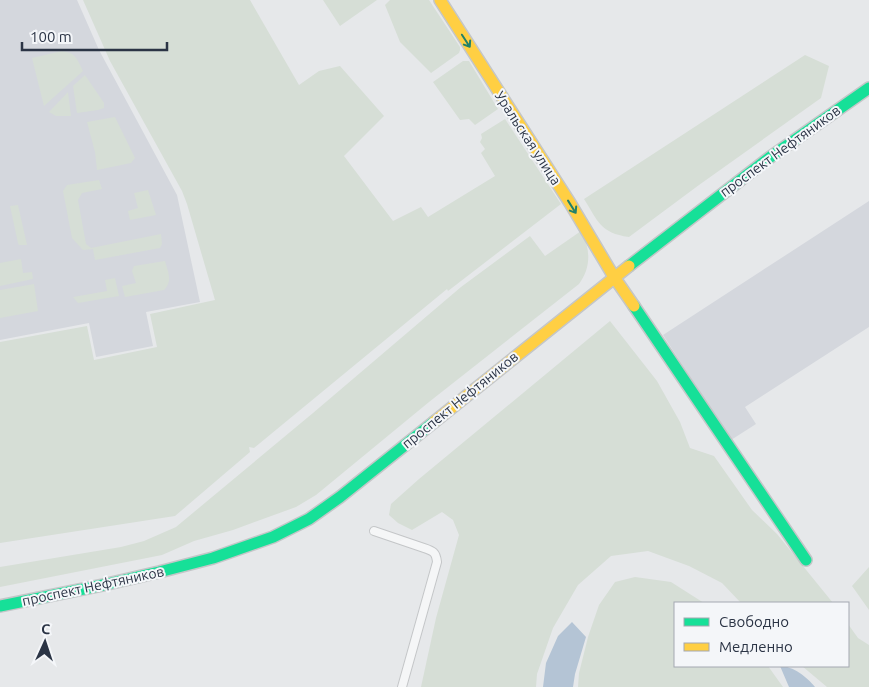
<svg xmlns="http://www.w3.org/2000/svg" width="869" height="687" viewBox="0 0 869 687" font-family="Ubuntu,sans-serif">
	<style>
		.built { fill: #d4d7dd }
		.green { fill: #d6ded6 }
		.water { fill: #b4c4d5 }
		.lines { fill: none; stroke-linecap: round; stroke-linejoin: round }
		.street-casing { stroke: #c4c6c8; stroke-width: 10 }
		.fast-casing { stroke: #c4c6c8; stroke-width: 14 }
		.slow-casing { stroke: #c4c6c8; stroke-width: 14 }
		.street { stroke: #f5f6f7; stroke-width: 8 }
		.fast { stroke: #16e098; stroke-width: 11 }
		.slow { stroke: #ffcf43; stroke-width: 11 }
		.oneway { stroke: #22816a }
		.labels { text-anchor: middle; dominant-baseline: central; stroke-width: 4; stroke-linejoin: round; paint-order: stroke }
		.street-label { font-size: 14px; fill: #2b3445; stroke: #f4f6f9 }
	</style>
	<rect width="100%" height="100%" fill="#e6e8ea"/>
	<path class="built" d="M 0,0 L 77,0 L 99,50 L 177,195 L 200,302 L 146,312 L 153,346 L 96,357 L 89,323 L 0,340 Z
		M 869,201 L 869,327 L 745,407 L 756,424 L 731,440 L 663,335 Z"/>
	<path class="green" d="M 83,0 L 250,0 L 299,85 L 319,71 L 340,66 L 384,116 L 344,156 L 393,221 L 421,207 L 428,217 L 495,176 L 481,153 L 485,149 L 480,142 L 482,138 L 481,134 L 505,119 L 561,204 L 448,291 L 447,289 L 254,448 L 249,447 L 250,452 L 175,516 L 0,543 L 0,342 L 87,326 L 94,360 L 157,347 L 150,314 L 215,300 L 187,204 L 182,191 L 110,61 Z
		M 323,0 L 377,0 L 340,26 Z
		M 390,0 L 429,0 L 460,47 L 460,50 L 459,53 L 431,73 L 400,42 L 385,5 Z
		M 62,51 C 76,53 77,59 83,71 L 44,106 L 32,58 Z
		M 805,55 L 829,66 L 821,98 L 699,185 L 629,237 C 600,233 598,221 584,199 Z
		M 463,61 L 469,61 L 498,109 L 475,125 L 469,119 L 460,120 L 433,82 Z
		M 85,75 L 104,103 L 104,108 L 98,110 L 77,113 L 73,86 Z
		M 68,92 L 71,116 L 56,116 L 49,112 Z
		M 115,117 L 135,158 L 131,163 L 97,170 L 95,152 L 87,122 Z
		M 99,180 L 102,189 L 82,193 L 78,200 L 86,244 L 91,248 L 161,234 L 162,244 L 160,248 L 95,260 L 93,249 L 83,250 L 72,238 L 63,191 L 67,185 Z
		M 148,190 L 156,215 L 130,220 L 128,211 L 138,208 L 134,193 Z
		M 18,205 L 27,245 L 19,245 L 18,243 L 10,206 Z
		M 581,231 C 591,249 591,268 579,284 L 429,402 L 316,495 L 296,507 L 233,530 L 194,541 L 162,555 L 0,587 L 0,567 L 121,547 L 144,541 L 176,527 L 313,413 L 461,287 L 530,236 L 545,256 Z
		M 21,259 L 23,273 L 32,272 L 33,279 L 0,286 L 0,263 Z
		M 165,261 C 168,272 173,281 164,290 L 125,297 L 122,286 L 136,283 L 132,271 L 134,266 Z
		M 115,278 L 119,296 L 78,303 L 73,297 L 107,291 L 105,280 Z
		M 34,284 L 38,311 L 0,318 L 0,290 Z
		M 610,321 L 657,381 L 680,422 L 690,448 L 714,456 L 752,510 L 777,534 L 833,603 L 741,603 L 722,583 L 689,566 L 648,551 L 611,556 L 578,585 L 553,628 L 537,674 L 536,687 L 421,687 L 436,618 L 459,535 L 453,520 L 442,512 L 412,530 L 398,523 L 389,515 L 391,504 L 419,479 Z
		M 869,567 L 869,610 L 852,586 Z
		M 635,577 L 671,582 L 704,603 L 675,603 L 675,666 L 768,666 L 783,687 L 578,687 L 579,673 L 588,637 L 599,605 L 615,582 Z
		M 848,624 L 858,638 L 869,645 L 869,687 L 827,687 L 802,666 L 848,666 Z"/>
	<path class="water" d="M 572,622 L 586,637 L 575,674 L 573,687 L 543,687 L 546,663 L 558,636 Z
		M 780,666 C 793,666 807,677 815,687 L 789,687 Z"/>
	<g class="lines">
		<g class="street-casing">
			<path id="street" d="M 374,531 L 424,548 C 433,551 436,552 437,562 L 402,687"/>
		</g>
		<g class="fast-casing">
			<path id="fast" d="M 629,266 L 769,158 L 869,88
				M 634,306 L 806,560
				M 0,606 L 103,585 L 159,572 L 213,558 L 273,537 L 309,519 L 340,497 L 434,422"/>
		</g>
		<g class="slow-casing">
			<path id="slow" d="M 440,0 L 570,203 L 614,277 L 634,306
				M 434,422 L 629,266"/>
		</g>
		<use href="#street" class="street"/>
		<use href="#fast" class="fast"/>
		<use href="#slow" class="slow"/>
	</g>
	<defs><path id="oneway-shaft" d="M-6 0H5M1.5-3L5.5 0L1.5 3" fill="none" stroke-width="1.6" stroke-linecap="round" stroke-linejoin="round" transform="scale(1.25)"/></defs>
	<g class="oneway">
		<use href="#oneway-shaft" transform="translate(466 41) rotate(57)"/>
		<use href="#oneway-shaft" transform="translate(572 207) rotate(58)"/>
	</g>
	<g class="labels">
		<g class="street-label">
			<text transform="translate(528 138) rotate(57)">Уральская улица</text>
			<text transform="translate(780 151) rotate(-36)">проспект Нефтяников</text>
			<text transform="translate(460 400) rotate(-39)">проспект Нефтяников</text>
			<text transform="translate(93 586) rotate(-12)">проспект Нефтяников</text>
		</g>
	</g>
	<rect x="674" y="602" width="175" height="65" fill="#f4f6f9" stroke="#a4a8b1"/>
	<rect x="684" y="618" width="25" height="8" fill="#16e098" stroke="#a4a8b1"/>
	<text x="719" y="627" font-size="15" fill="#2b3445">Свободно</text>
	<rect x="684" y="643" width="25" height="8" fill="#ffcf43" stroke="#a4a8b1"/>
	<text x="719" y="652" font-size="15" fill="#2b3445">Медленно</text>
	<g transform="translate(45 642) rotate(3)" stroke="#f4f6f9" stroke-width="4" paint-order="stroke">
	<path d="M0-4L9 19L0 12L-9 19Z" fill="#2b3445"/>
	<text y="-8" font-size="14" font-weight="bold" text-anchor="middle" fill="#2b3445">С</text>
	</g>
	<path d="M22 42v8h145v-8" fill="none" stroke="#2b3445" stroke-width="2.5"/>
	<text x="30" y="42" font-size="15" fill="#2b3445" stroke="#f4f6f9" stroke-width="4" paint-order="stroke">100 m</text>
</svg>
